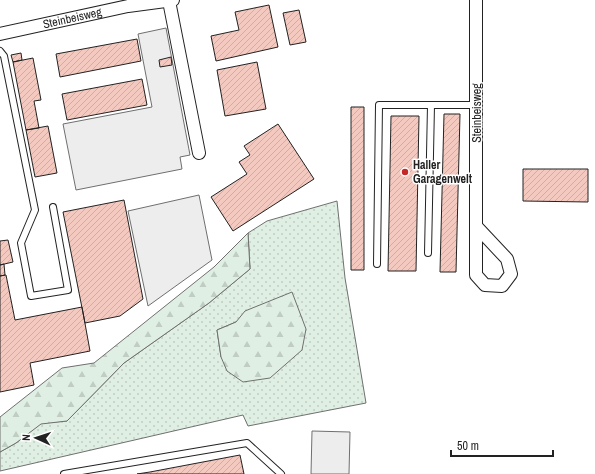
<svg xmlns="http://www.w3.org/2000/svg" width="595" height="474" viewBox="0 0 595 474" font-family="'Archivo Narrow',sans-serif">
	<style>
		.grass { fill: url(#grass-dots); stroke: #6f6f6f; fill-rule: evenodd }
		.forest { fill: url(#forest-firs); stroke: #6f6f6f }
		.parking { fill: #ededed; stroke: #6f6f6f }
		.building { fill: url(#building-hatch); stroke: #222 }
		.lines { fill: none; stroke-linecap: round; stroke-linejoin: round }
		.lane-casing { stroke: #222; stroke-width: 8 }
		.street-casing { stroke: #222; stroke-width: 14 }
		.lane { stroke: #fff; stroke-width: 6 }
		.street { stroke: #fff; stroke-width: 12 }
		.poi-dot { fill: #c62828; stroke: #fff; stroke-width: 1.5 }
		.labels { text-anchor: middle; dominant-baseline: central; stroke-width: 3; stroke-linejoin: round; paint-order: stroke }
		.street-label { font-size: 12px; fill: #222; stroke: #fff }
		.poi-label { font-size: 12px; font-weight: bold; fill: #222; stroke: #fff; text-anchor: start }
	</style>
	<defs>
		<pattern id="grass-dots" width="8" height="8" patternUnits="userSpaceOnUse"><rect width="8" height="8" fill="#e0efe3"/><path d="M2 2h.1M6 6h.1" fill="none" stroke="#c0cdc2" stroke-width="1.8" stroke-linecap="round"/></pattern>
		<pattern id="forest-firs" width="22" height="20" patternUnits="userSpaceOnUse"><rect width="22" height="20" fill="#e0efe3"/><path d="M5 1l3.5 6h-7zM16 11l3.5 6h-7z" fill="#c0cdc2"/></pattern>
		<pattern id="building-hatch" width="6" height="6" patternUnits="userSpaceOnUse"><rect width="6" height="6" fill="#f3c9c0"/><path d="M-1 1l2-2M0 6l6-6M5 7l2-2" fill="none" stroke="#d0aca5"/></pattern>
	</defs>
	<rect width="100%" height="100%" fill="#fff"/>
	<path class="grass" d="M 337,201 L 345,278 L 366,403 L 248,426 L 243,415 L 0,471 L 0,452 L 16,443 L 41,423 L 67,421 L 124,363 L 209,303 L 250,269 L 248,233 L 267,221 ZM 236,322 L 221,357 L 217,330 Z"/>
	<path class="forest" d="M 248,233 L 250,269 L 209,303 L 124,363 L 67,421 L 41,424 L 16,443 L 0,452 L 0,417 L 62,368 L 94,363 L 214,267 Z
		M 292,292 L 306,329 L 302,350 L 270,378 L 243,382 L 227,371 L 221,357 L 217,330 L 236,322 L 245,311 Z"/>
	<path class="parking" d="M 166,28 L 190,155 L 180,157 L 182,169 L 76,190 L 63,124 L 152,107 L 138,34 Z
		M 199,195 L 212,260 L 148,306 L 128,211 Z
		M 312,431 L 350,432 L 349,474 L 311,474 Z"/>
	<path class="building" d="M 269,5 L 278,47 L 216,61 L 211,36 L 239,30 L 235,12 Z
		M 299,10 L 306,42 L 290,45 L 283,13 Z
		M 137,39 L 141,61 L 60,77 L 56,54 Z
		M 21,53 L 22,60 L 13,62 L 11,55 Z
		M 171,57 L 172,65 L 160,67 L 159,60 Z
		M 33,58 L 41,100 L 34,101 L 39,128 L 26,130 L 13,62 Z
		M 257,62 L 266,109 L 225,116 L 217,70 Z
		M 142,79 L 147,105 L 67,120 L 62,94 Z
		M 351,107 L 364,107 L 364,270 L 351,270 Z
		M 444,114 L 460,114 L 456,272 L 440,272 Z
		M 391,116 L 419,116 L 416,271 L 388,271 Z
		M 278,124 L 314,179 L 233,231 L 211,197 L 247,174 L 239,162 L 250,155 L 244,146 Z
		M 48,126 L 57,173 L 35,177 L 26,130 Z
		M 523,169 L 588,169 L 588,202 L 523,201 Z
		M 124,200 L 143,299 L 120,316 L 85,323 L 63,212 Z
		M 8,240 L 13,262 L 0,265 L 0,241 Z
		M 4,264 L 5,275 L 0,276 L 0,265 Z
		M 6,275 L 15,320 L 82,307 L 90,351 L 30,363 L 34,385 L 0,392 L 0,276 Z
		M 240,455 L 244,474 L 137,474 L 150,472 Z"/>
	<g class="lines">
		<g class="lane-casing">
			<path id="lane" d="M 0,51 L 4,56 L 35,210 L 21,243 L 31,296 L 68,290 L 53,207
				M 428,253 L 431,105
				M 377,264 L 379,105 L 477,105
				M 64,474 L 247,443 L 281,474"/>
		</g>
		<g class="street-casing">
			<g id="street">
				<path d="M 476,0 L 476,275 L 485,285 L 502,286 L 511,274 L 507,259 L 476,226"/>
				<path d="M 169,1 L 199,153"/>
				<path id="s1" d="M 0,34 L 128,6 L 173,0"/>
			</g>
		</g>
		<use href="#lane" class="lane"/>
		<use href="#street" class="street"/>
	</g>
	<circle class="poi-dot" cx="405" cy="172" r="4"/>
	<g class="labels">
		<g class="street-label">
			<text stroke="none"><textPath href="#s1" startOffset="74">Steinbeisweg</textPath></text>
			<text transform="translate(477 113) rotate(-90)">Steinbeisweg</text>
		</g>
		<g class="poi-label">
			<text x="413" y="165">Haller<tspan x="413" dy="14">Garagenwelt</tspan></text>
		</g>
	</g>
	<g transform="translate(36 438) rotate(273)" stroke="#ffffff" stroke-width="3" paint-order="stroke">
	<path d="M0-3L7 15L0 10L-7 15Z" fill="#222222"/>
	<text y="-6" font-size="11" font-weight="bold" text-anchor="middle" fill="#222222">N</text>
	</g>
	<path d="M451 450v6h102v-6" fill="none" stroke="#222222" stroke-width="2"/>
	<text x="457" y="450" font-size="12" fill="#222222" stroke="#ffffff" stroke-width="3" paint-order="stroke">50 m</text>
</svg>
